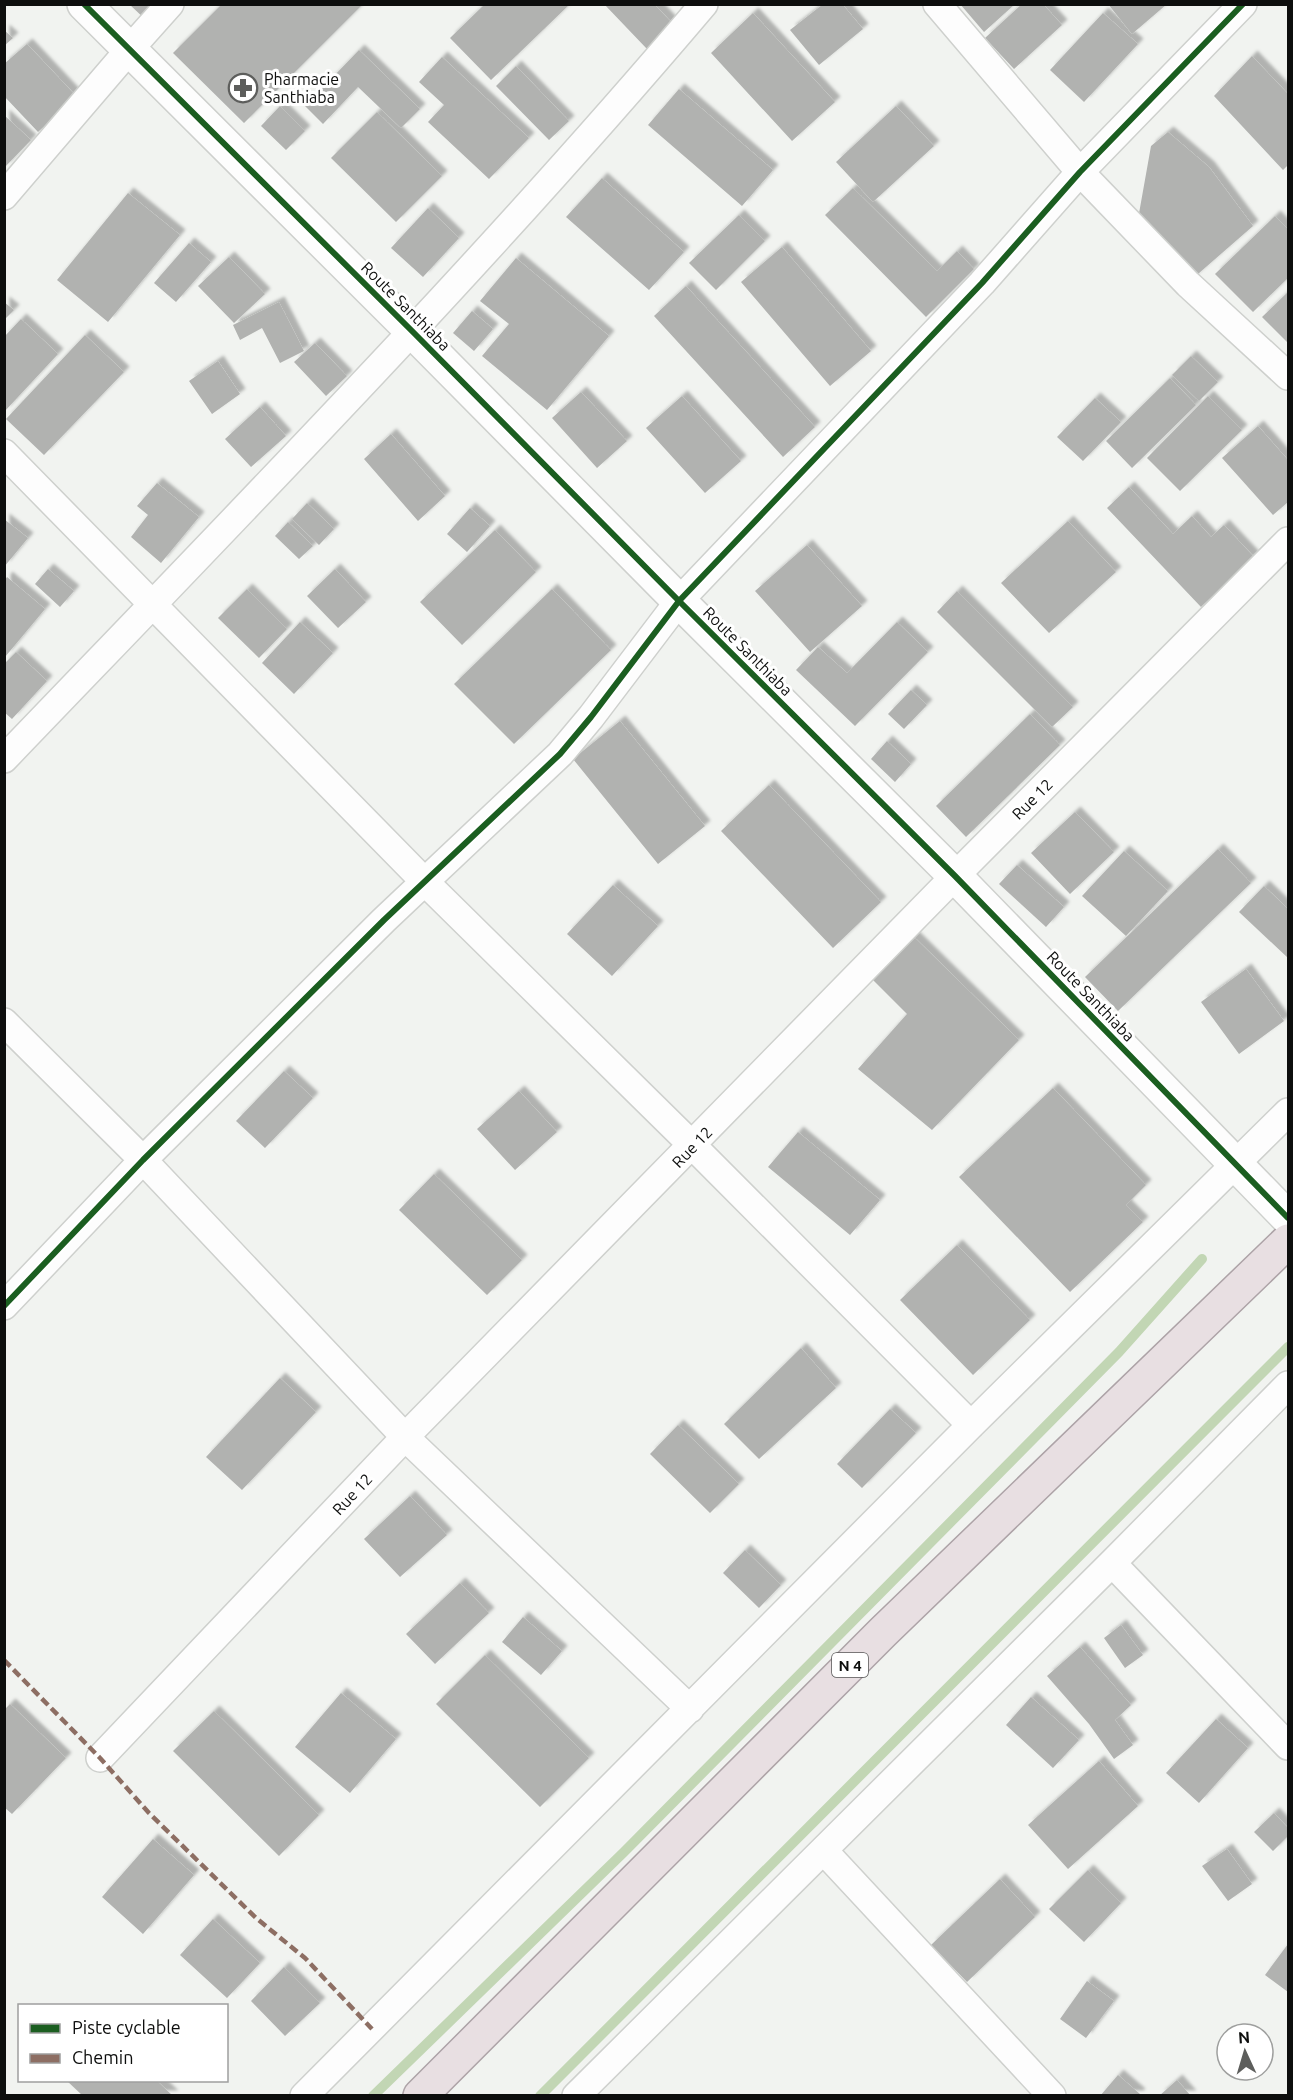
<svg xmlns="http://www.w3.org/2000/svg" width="1293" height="2100" viewBox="0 0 1293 2100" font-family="Ubuntu,sans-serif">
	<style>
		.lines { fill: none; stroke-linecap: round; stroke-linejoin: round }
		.stream { stroke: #c2d6b4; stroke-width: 10 }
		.building { fill: #b1b2b0; filter: url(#shadow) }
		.minor-casing { stroke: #ced0cd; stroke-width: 30 }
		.tertiary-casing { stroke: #ced0cd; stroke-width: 36 }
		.trunk-casing { stroke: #ada3a7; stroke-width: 36 }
		.minor { stroke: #fdfdfd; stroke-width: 27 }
		.tertiary { stroke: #fdfdfd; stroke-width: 33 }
		.trunk { stroke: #e8dfe2; stroke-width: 33 }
		.quiet { stroke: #8d6e63; stroke-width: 4.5; stroke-dasharray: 9 4.5; stroke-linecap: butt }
		.cycleway-casing { stroke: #fff; stroke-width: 10 }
		.cycleway { stroke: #1b5e20; stroke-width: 6 }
		.labels { text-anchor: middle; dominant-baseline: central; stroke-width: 6; stroke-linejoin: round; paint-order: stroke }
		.shield { fill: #fff; stroke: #565656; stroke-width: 1.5 }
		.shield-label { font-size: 15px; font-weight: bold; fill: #0d0e0d }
		.poi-label { font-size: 16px; fill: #0d0e0d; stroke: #fff; text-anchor: start }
		.street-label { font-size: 16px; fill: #0d0e0d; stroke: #fff }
	</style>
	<defs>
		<filter id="shadow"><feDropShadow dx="5.5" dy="-5.5" stdDeviation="1.5" flood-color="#0004"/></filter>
	</defs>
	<rect width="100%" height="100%" fill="#f1f3f0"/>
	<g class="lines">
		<path class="stream" d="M 373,2096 L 624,1852 L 1119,1352 L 1202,1259
			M 540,2096 L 1288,1347"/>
	</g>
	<path class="building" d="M 129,4 L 163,4 L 147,21 Z
		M 222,4 L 363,4 L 244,123 L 173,53 Z
		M 485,4 L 570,4 L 491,80 L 450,38 Z
		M 604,4 L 654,4 L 673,24 L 647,49 Z
		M 960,4 L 1015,4 L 984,32 Z
		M 1022,4 L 1043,4 L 1062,25 L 1014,69 L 985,38 Z
		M 1108,4 L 1167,4 L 1132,34 Z
		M 822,5 L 843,5 L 863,29 L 819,65 L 790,30 Z
		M 753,13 L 835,102 L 792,141 L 711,53 Z
		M 1103,13 L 1138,44 L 1084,102 L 1050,70 Z
		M 4,30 L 13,38 L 4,46 Z
		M 27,44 L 77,97 L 38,132 L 4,96 L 4,64 Z
		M 359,50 L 420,109 L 401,128 L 358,87 L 323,124 L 305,106 Z
		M 1252,56 L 1288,94 L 1288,165 L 1283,170 L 1214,96 Z
		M 442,57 L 529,138 L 489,179 L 428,122 L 444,105 L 419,82 Z
		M 516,66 L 569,121 L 549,140 L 496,86 Z
		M 679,89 L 773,170 L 742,206 L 648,125 Z
		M 280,106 L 305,131 L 286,150 L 261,126 Z
		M 896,106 L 934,146 L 873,202 L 836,162 Z
		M 377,112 L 442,176 L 396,222 L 331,158 Z
		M 4,115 L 31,140 L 4,168 Z
		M 1168,132 L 1209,167 L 1253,226 L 1191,280 L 1138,219 L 1151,146 Z
		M 602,178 L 684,252 L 649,290 L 566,217 Z
		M 853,188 L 937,271 L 957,251 L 974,269 L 926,317 L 825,215 Z
		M 128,193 L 180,235 L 108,322 L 57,280 Z
		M 428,208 L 459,238 L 423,277 L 391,248 Z
		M 739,215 L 765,241 L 716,290 L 689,263 Z
		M 1275,216 L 1288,229 L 1288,278 L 1253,312 L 1215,274 Z
		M 189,243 L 211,262 L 176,302 L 154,283 Z
		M 782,247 L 871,351 L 830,386 L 741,282 Z
		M 229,257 L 265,294 L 234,323 L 198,286 Z
		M 516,258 L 609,336 L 547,410 L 482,356 L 509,324 L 480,301 Z
		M 686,286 L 815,427 L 783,457 L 654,316 Z
		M 1288,292 L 1288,343 L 1262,317 Z
		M 4,302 L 14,310 L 4,320 Z
		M 279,302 L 304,351 L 280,363 L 262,328 L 240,340 L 233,325 Z
		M 472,311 L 493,329 L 474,351 L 453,333 Z
		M 21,319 L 58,354 L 4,412 L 4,337 Z
		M 85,335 L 124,372 L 44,455 L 6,419 Z
		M 315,343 L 347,376 L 326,396 L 294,362 Z
		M 1191,356 L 1218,382 L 1199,401 L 1172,375 Z
		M 218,361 L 240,394 L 212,414 L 189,381 Z
		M 1170,378 L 1196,405 L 1132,468 L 1106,441 Z
		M 581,392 L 627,441 L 597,468 L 552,418 Z
		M 682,396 L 741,461 L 705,493 L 646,428 Z
		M 1208,396 L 1242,430 L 1180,491 L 1147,458 Z
		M 1095,398 L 1121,422 L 1083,461 L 1057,437 Z
		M 260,407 L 286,436 L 251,467 L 225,439 Z
		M 1258,426 L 1288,460 L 1288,502 L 1273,515 L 1222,458 Z
		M 391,434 L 445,496 L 418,521 L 364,459 Z
		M 157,483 L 199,517 L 161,563 L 131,537 L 148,515 L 137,506 Z
		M 1129,487 L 1173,534 L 1192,516 L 1211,537 L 1224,525 L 1254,557 L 1201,607 L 1107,508 Z
		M 307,503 L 334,529 L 319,545 L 292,519 Z
		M 470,508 L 490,526 L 467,552 L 447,534 Z
		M 4,519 L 28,538 L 4,567 Z
		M 1068,521 L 1116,572 L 1049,633 L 1001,583 Z
		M 288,522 L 313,546 L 299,559 L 275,536 Z
		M 495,530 L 536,572 L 462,645 L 420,602 Z
		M 807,545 L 862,606 L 810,652 L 755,591 Z
		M 48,569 L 74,591 L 60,607 L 35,584 Z
		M 335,569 L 366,602 L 338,628 L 307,596 Z
		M 7,577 L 45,609 L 5,657 L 5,580 Z
		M 247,589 L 287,629 L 259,658 L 218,618 Z
		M 552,589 L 611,650 L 514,744 L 454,684 Z
		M 957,591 L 1073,707 L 1052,727 L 937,612 Z
		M 300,622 L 333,653 L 294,694 L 262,663 Z
		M 897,622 L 928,652 L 855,726 L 796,670 L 818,647 L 847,673 Z
		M 16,652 L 47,681 L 12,719 L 4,712 L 4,664 Z
		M 911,690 L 927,705 L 904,729 L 888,714 Z
		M 1030,714 L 1060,745 L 966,837 L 936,806 Z
		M 620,721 L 705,826 L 658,864 L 573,759 Z
		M 887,741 L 911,764 L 895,782 L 871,759 Z
		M 769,785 L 881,902 L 833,948 L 721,831 Z
		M 1075,812 L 1114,852 L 1070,894 L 1031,853 Z
		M 1218,849 L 1251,883 L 1118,1011 L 1085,977 Z
		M 1124,851 L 1168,891 L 1126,936 L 1082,896 Z
		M 1017,865 L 1064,907 L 1046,927 L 999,884 Z
		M 613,885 L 658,926 L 612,976 L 567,934 Z
		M 1264,886 L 1288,909 L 1288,958 L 1239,912 Z
		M 912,935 L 1019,1040 L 932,1130 L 858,1069 L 907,1014 L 870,977 Z
		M 1246,969 L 1284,1021 L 1239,1054 L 1201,1002 Z
		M 284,1071 L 313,1098 L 265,1148 L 236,1121 Z
		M 1053,1088 L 1146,1185 L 1126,1205 L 1143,1222 L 1070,1292 L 959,1177 Z
		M 519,1091 L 557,1132 L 515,1170 L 477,1129 Z
		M 798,1132 L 880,1200 L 850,1235 L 768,1167 Z
		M 434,1174 L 522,1260 L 487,1295 L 399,1210 Z
		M 957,1245 L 1030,1320 L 973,1375 L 900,1300 Z
		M 801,1348 L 836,1388 L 759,1459 L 724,1424 Z
		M 280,1378 L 316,1412 L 242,1490 L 206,1457 Z
		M 890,1409 L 916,1433 L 862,1488 L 837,1464 Z
		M 678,1425 L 739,1484 L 710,1513 L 650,1454 Z
		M 410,1496 L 447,1535 L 400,1577 L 364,1539 Z
		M 745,1550 L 781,1585 L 759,1608 L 723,1573 Z
		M 460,1583 L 489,1613 L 435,1664 L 406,1634 Z
		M 523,1617 L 562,1651 L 541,1675 L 502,1642 Z
		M 1121,1625 L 1143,1655 L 1125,1668 L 1104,1638 Z
		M 1080,1647 L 1131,1705 L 1115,1720 L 1133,1745 L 1114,1759 L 1089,1724 L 1047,1676 Z
		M 485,1655 L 589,1758 L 540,1807 L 436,1704 Z
		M 341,1693 L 396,1739 L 350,1793 L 295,1747 Z
		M 1031,1697 L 1079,1740 L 1053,1768 L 1006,1725 Z
		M 10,1704 L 66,1758 L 12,1814 L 4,1807 L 4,1710 Z
		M 214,1711 L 319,1815 L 279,1856 L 173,1751 Z
		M 1216,1719 L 1248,1748 L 1199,1803 L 1166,1773 Z
		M 1099,1761 L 1138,1806 L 1068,1869 L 1028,1825 Z
		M 1274,1813 L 1288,1828 L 1288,1836 L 1273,1851 L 1254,1832 Z
		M 153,1839 L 194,1875 L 143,1934 L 102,1897 Z
		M 1227,1849 L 1252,1884 L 1228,1901 L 1202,1866 Z
		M 1088,1870 L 1121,1903 L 1084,1942 L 1049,1909 Z
		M 1000,1879 L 1035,1917 L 967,1982 L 931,1945 Z
		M 213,1919 L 260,1963 L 227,1998 L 180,1955 Z
		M 1288,1944 L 1288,1992 L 1265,1975 Z
		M 284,1967 L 320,2003 L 285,2036 L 251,2001 Z
		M 1087,1981 L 1114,2001 L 1086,2038 L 1060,2019 Z
		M 1118,2075 L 1140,2094 L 1138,2096 L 1100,2096 Z
		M 66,2080 L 156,2080 L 173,2096 L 83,2096 Z
		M 1177,2080 L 1191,2096 L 1159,2096 Z"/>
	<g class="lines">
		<g class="minor-casing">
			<path id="minor" d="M 937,4 L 1080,172 L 1188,284 L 1288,376
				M 4,196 L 129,50 L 170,4
				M 4,453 L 424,881 L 693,1146 L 971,1425
				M 4,759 C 242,511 482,266 704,4
				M 4,1022 L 143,1160 L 405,1437 L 690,1709
				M 4,1306 L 143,1160 L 384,920 L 560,754 L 591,717 L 679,601 L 982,283 L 1080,172 L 1243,4
				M 1112,1563 L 1288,1746
				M 100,1758 L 405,1437 L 955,876 L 1288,541
				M 824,1851 L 1052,2096
				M 304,2096 L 971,1425 L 1288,1112
				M 576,2096 L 1112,1563 L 1288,1385"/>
		</g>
		<g class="tertiary-casing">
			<path id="tertiary" d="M 84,4 L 413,332 L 679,601 L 955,876 L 1288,1218"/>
		</g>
		<g class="trunk-casing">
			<path id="trunk" d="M 420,2096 L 883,1632 L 1288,1241"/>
		</g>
		<use href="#minor" class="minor"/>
		<use href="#tertiary" class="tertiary"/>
		<use href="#trunk" class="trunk"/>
		<path class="quiet" d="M 4,1660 L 100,1758 L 149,1813 L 256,1918 L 305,1958 L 372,2029"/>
		<g class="cycleway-casing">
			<path id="cycleway" d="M 84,4 L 413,332 L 679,601 L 955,876 L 1288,1218
				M 4,1306 L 143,1160 L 384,920 L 560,754 L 591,717 L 679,601 L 982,283 L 1080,172 L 1243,4"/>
		</g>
		<use href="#cycleway" class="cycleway"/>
	</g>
	<defs>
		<g id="pharmacy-ring" transform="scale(1.5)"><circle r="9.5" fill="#fff" stroke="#5d5e5c" stroke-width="1.5"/><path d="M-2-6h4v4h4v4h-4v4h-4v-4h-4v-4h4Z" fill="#5d5e5c"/></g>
	</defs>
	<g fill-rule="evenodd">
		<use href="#pharmacy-ring" x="243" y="88"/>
	</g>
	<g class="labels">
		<rect class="shield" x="832" y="1653" width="36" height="24" rx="4.5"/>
		<g class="shield-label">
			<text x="850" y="1665">N 4</text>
		</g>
		<g class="poi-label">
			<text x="264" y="79">Pharmacie<tspan x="264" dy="18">Santhiaba</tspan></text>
		</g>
		<g class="street-label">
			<text transform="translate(406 306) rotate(45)">Route Santhiaba</text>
			<text transform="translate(748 651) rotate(45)">Route Santhiaba</text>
			<text transform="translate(1032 799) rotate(-45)">Rue 12</text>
			<text transform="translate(1091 996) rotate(46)">Route Santhiaba</text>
			<text transform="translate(692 1147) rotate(-46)">Rue 12</text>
			<text transform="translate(352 1494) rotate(-47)">Rue 12</text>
		</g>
	</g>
	<rect width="1293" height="2100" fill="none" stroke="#0d0e0d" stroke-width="12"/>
	<rect x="18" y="2004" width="210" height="78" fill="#ffffff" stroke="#9e9f9e" stroke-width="1.5"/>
	<rect x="30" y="2024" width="30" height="9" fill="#1b5e20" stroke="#9e9f9e" stroke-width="1.5"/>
	<text x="72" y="2034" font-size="18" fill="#0d0e0d">Piste cyclable</text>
	<rect x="30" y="2054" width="30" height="9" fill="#8d6e63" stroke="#9e9f9e" stroke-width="1.5"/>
	<text x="72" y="2064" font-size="18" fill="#0d0e0d">Chemin</text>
	<g transform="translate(1245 2052) rotate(356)"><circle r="28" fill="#ffffff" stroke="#9e9f9e" stroke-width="1.5"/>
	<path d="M0-4.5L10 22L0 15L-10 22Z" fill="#5d5e5c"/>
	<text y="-9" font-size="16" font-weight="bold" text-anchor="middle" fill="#0d0e0d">N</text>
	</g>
</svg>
